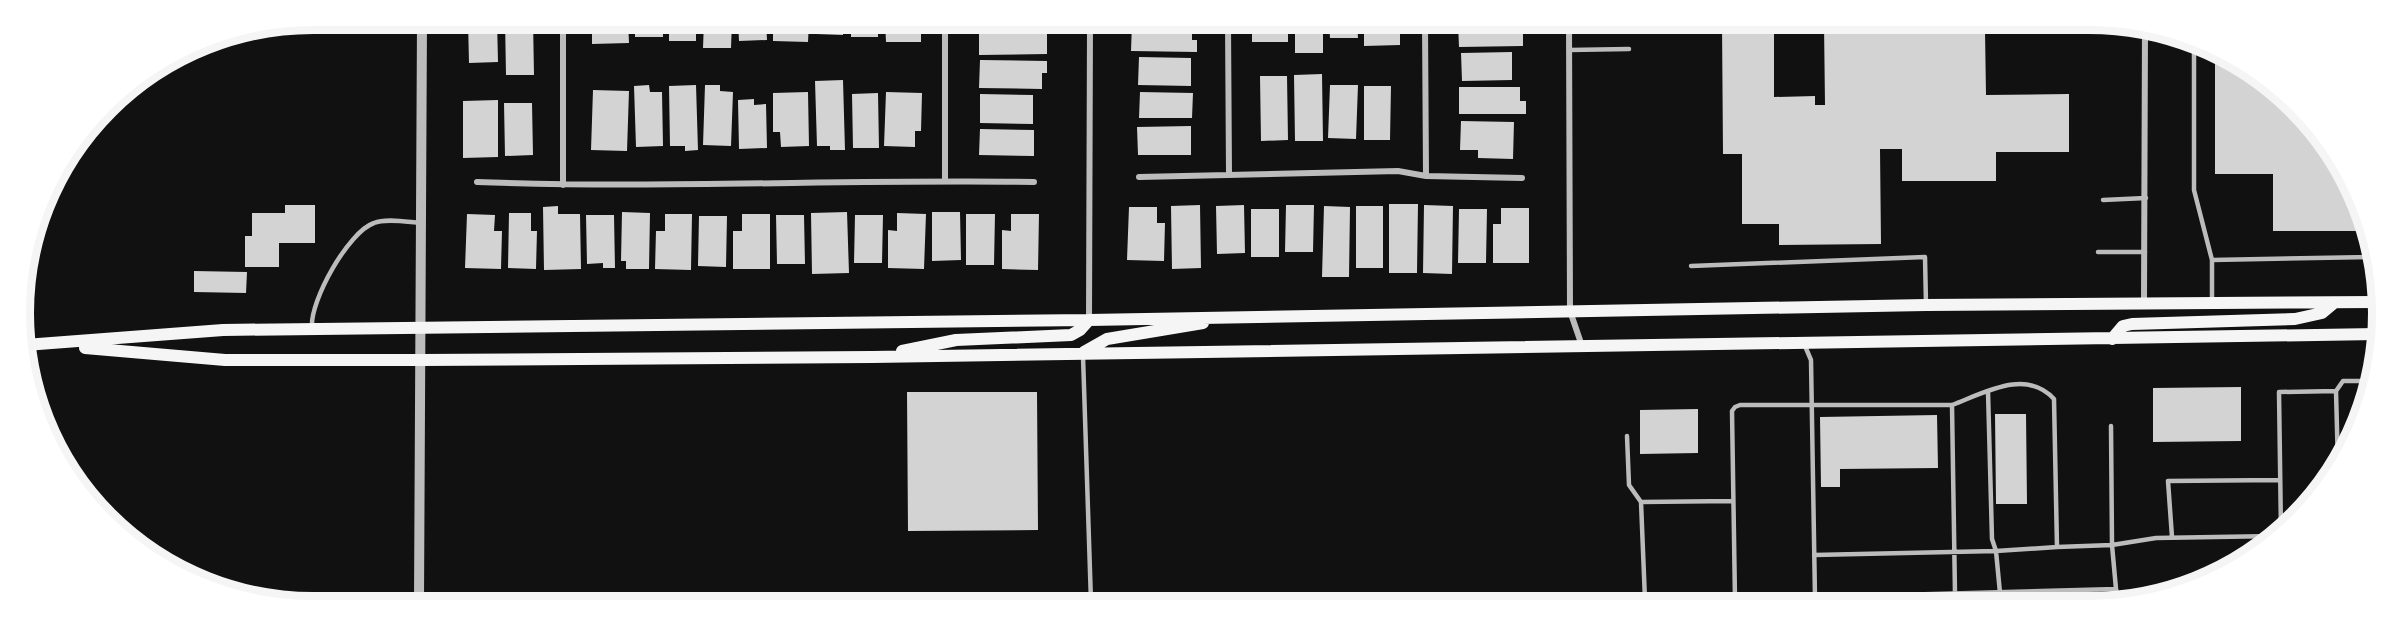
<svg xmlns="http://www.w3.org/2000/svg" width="2402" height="626" viewBox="0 0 2402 626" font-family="'Fira Sans Condensed',sans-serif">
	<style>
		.building { fill: #d3d3d3 }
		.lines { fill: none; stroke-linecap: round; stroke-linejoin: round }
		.service { stroke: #bcbcbc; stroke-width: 4.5 }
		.minor { stroke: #bcbcbc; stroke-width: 6 }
		.tertiary { stroke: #bcbcbc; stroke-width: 10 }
		.secondary { stroke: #f5f5f5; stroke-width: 12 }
		.rim { fill: none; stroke: #f5f5f5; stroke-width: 8 }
	</style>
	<rect width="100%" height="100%" fill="#111"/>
	<path class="building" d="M 468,20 L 497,20 L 498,62 L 469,63 Z
		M 505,20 L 533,20 L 534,75 L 506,75 Z
		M 592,20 L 628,20 L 629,43 L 592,44 Z
		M 635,20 L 663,21 L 663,37 L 635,37 Z
		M 669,21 L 696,21 L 696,41 L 669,41 Z
		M 704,21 L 732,21 L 731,48 L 703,48 Z
		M 738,21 L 766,21 L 767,40 L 739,41 Z
		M 773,21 L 809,21 L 808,42 L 773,41 Z
		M 816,21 L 843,21 L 843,35 L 816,34 Z
		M 851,21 L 878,21 L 878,37 L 851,37 Z
		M 885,21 L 921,21 L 921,42 L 886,42 Z
		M 1132,22 L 1192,23 L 1192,40 L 1197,40 L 1197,52 L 1131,51 Z
		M 1252,22 L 1288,22 L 1288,42 L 1252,42 Z
		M 1295,22 L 1323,23 L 1323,53 L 1295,53 Z
		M 1329,23 L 1357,23 L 1358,38 L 1330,38 Z
		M 1364,23 L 1400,23 L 1400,45 L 1364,46 Z
		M 1458,23 L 1523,23 L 1523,46 L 1459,47 Z
		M 1722,24 L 1774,24 L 1774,97 L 1815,96 L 1815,105 L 1825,105 L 1824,24 L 1951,24 L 1951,31 L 1985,31 L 1986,95 L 2069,94 L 2069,152 L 1996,152 L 1996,181 L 1902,181 L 1902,149 L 1880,149 L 1881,244 L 1779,245 L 1779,224 L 1742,224 L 1742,154 L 1723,154 Z
		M 979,26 L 1047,26 L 1047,54 L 979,55 Z
		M 1512,52 L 1512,80 L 1462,81 L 1461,53 Z
		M 2215,54 L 2252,69 L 2333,150 L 2364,224 L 2364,231 L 2273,231 L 2273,174 L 2215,174 Z
		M 1139,57 L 1191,58 L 1191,86 L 1138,85 Z
		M 980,60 L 1047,61 L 1047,73 L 1042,73 L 1042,89 L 979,88 Z
		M 1322,74 L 1323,141 L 1295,141 L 1294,75 Z
		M 1260,76 L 1287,76 L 1288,140 L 1261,141 Z
		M 843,80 L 845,150 L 830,150 L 830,146 L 817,146 L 815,81 Z
		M 649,85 L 650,92 L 662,92 L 663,146 L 636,147 L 634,86 Z
		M 696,85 L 698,150 L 685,151 L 685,146 L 670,146 L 669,86 Z
		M 705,85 L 720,85 L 720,91 L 733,92 L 731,146 L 703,145 Z
		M 1330,85 L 1358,85 L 1356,139 L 1328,138 Z
		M 1364,86 L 1391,86 L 1390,140 L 1364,140 Z
		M 1459,87 L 1520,87 L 1520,101 L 1526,101 L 1526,114 L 1459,114 Z
		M 593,90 L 629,91 L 627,151 L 591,150 Z
		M 808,92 L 809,146 L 781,147 L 780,132 L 773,132 L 773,93 Z
		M 886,92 L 922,93 L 921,131 L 915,131 L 915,147 L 884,146 Z
		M 1140,92 L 1193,93 L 1192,118 L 1139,118 Z
		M 878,93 L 879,148 L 853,148 L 852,94 Z
		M 980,94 L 1033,95 L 1033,124 L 980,123 Z
		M 754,99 L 754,105 L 766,104 L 767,148 L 739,149 L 738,100 Z
		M 498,100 L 498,157 L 463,158 L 463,101 Z
		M 504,103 L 532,103 L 533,155 L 505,156 Z
		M 1461,121 L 1514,122 L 1513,159 L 1478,158 L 1478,150 L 1460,150 Z
		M 1191,126 L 1191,155 L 1138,155 L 1137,127 Z
		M 980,129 L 1034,130 L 1034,156 L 979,155 Z
		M 1389,204 L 1418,204 L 1417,273 L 1389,273 Z
		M 285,205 L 315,205 L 315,243 L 279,243 L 279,267 L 245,267 L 245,236 L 252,236 L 252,213 L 285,213 Z
		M 1200,205 L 1201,268 L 1172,269 L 1171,206 Z
		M 1244,205 L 1245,253 L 1217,254 L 1216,206 Z
		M 1286,205 L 1314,205 L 1313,252 L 1285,252 Z
		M 1424,205 L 1453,206 L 1452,274 L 1423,273 Z
		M 558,206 L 558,214 L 580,214 L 581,269 L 544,270 L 543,207 Z
		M 1324,206 L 1350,207 L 1349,277 L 1322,277 Z
		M 1356,206 L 1383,206 L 1383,268 L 1356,268 Z
		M 1129,207 L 1157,207 L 1157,223 L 1165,223 L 1164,261 L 1127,260 Z
		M 1501,208 L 1529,208 L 1529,263 L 1493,263 L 1493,224 L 1501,224 Z
		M 1251,209 L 1279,209 L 1279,257 L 1251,257 Z
		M 1459,209 L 1487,209 L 1486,263 L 1458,263 Z
		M 622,212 L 650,213 L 649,269 L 626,269 L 626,261 L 621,261 Z
		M 847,212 L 849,273 L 812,274 L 811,213 Z
		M 932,212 L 960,212 L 961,260 L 932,261 Z
		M 509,213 L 531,213 L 531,231 L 537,231 L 536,269 L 508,268 Z
		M 897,213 L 926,214 L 924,269 L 888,268 L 888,230 L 897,231 Z
		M 467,214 L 495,215 L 494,231 L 502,231 L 501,269 L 465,268 Z
		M 665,214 L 692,214 L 691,270 L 655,269 L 656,231 L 665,231 Z
		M 742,214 L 770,214 L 770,269 L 733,269 L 733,231 L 742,231 Z
		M 966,214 L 995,214 L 994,265 L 966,265 Z
		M 1011,214 L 1039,214 L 1038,270 L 1002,269 L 1002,230 L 1011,231 Z
		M 586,215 L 614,215 L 615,268 L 603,268 L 603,263 L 587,264 Z
		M 776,215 L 804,215 L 805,264 L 777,264 Z
		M 855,215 L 883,215 L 882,263 L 854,263 Z
		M 699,216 L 727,216 L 726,267 L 698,266 Z
		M 194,271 L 247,272 L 246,293 L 194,292 Z
		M 2241,387 L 2241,441 L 2153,442 L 2153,388 Z
		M 907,392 L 1037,392 L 1038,530 L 908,531 Z
		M 1698,409 L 1698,453 L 1640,454 L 1640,410 Z
		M 1995,414 L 2026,414 L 2027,504 L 1996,504 Z
		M 1937,415 L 1938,468 L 1840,469 L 1840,487 L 1821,487 L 1820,417 Z
		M 2348,421 L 2358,421 L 2348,447 Z"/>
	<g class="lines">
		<path class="service" d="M 2194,45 L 2194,190 L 2212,260
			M 1569,50 L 1629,49
			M 2103,200 L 2146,198
			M 2098,252 L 2145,252
			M 1691,266 L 1925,257 L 1926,305
			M 2212,301 L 2212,260 L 2371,257 L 2371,241
			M 312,327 C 310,301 348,232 374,223 C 386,218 407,222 420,223
			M 1805,346 L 1811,360 L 1815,598
			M 1083,356 L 1091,602
			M 1988,391 L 1992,539 L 1996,551 L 2000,593
			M 2336,391 L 2343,381 L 2373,381
			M 2111,426 L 2112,545 L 2116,589 L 2120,604
			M 1627,436 L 1629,485 L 1641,502 L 1645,600
			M 1641,502 L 1733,501
			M 2281,532 L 2279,392 L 2336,391 L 2338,467
			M 2172,537 L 2168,481 L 2280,480
			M 2057,547 L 2112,545 L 2156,538 L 2275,536
			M 1814,555 L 1996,551 L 2057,547 L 2054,399 C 2026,368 1984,393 1952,405
			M 1735,600 L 1732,411 L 1735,407 L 1740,405 L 1952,405 L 1955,594
			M 1598,603 L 2116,589"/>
		<path class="minor" d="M 945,21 L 945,181
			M 1228,22 L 1229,174
			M 1425,23 L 1426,176
			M 1569,23 L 1570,311 L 1582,346
			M 1139,177 L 1398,171 L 1426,176 L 1522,178
			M 477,182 C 662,189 848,179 1034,182
			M 563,185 L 563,20
			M 2144,303 L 2145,25
			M 1089,320 L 1090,22"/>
		<path class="tertiary" d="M 419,601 L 422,20"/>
		<path class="secondary" d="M 2112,339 L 2123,326 L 2132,324 L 2295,319 L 2322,313 L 2334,303
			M 25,345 L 223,330 L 1089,320 L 1926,305 L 2377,302
			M 85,348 L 225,360 L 421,360 L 872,357 L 2377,334
			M 902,351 L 956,340 L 1071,335 L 1080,330 L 1089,320
			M 1084,352 L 1107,339 L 1203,323"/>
	</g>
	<path d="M0 0H2402V626H0ZM313 30H2089A283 283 0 0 1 2372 313V313A283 283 0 0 1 2089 596H313A283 283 0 0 1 30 313V313A283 283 0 0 1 313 30Z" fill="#fff" fill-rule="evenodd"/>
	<path class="rim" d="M313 30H2089A283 283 0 0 1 2372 313V313A283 283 0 0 1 2089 596H313A283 283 0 0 1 30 313V313A283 283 0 0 1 313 30Z"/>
</svg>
